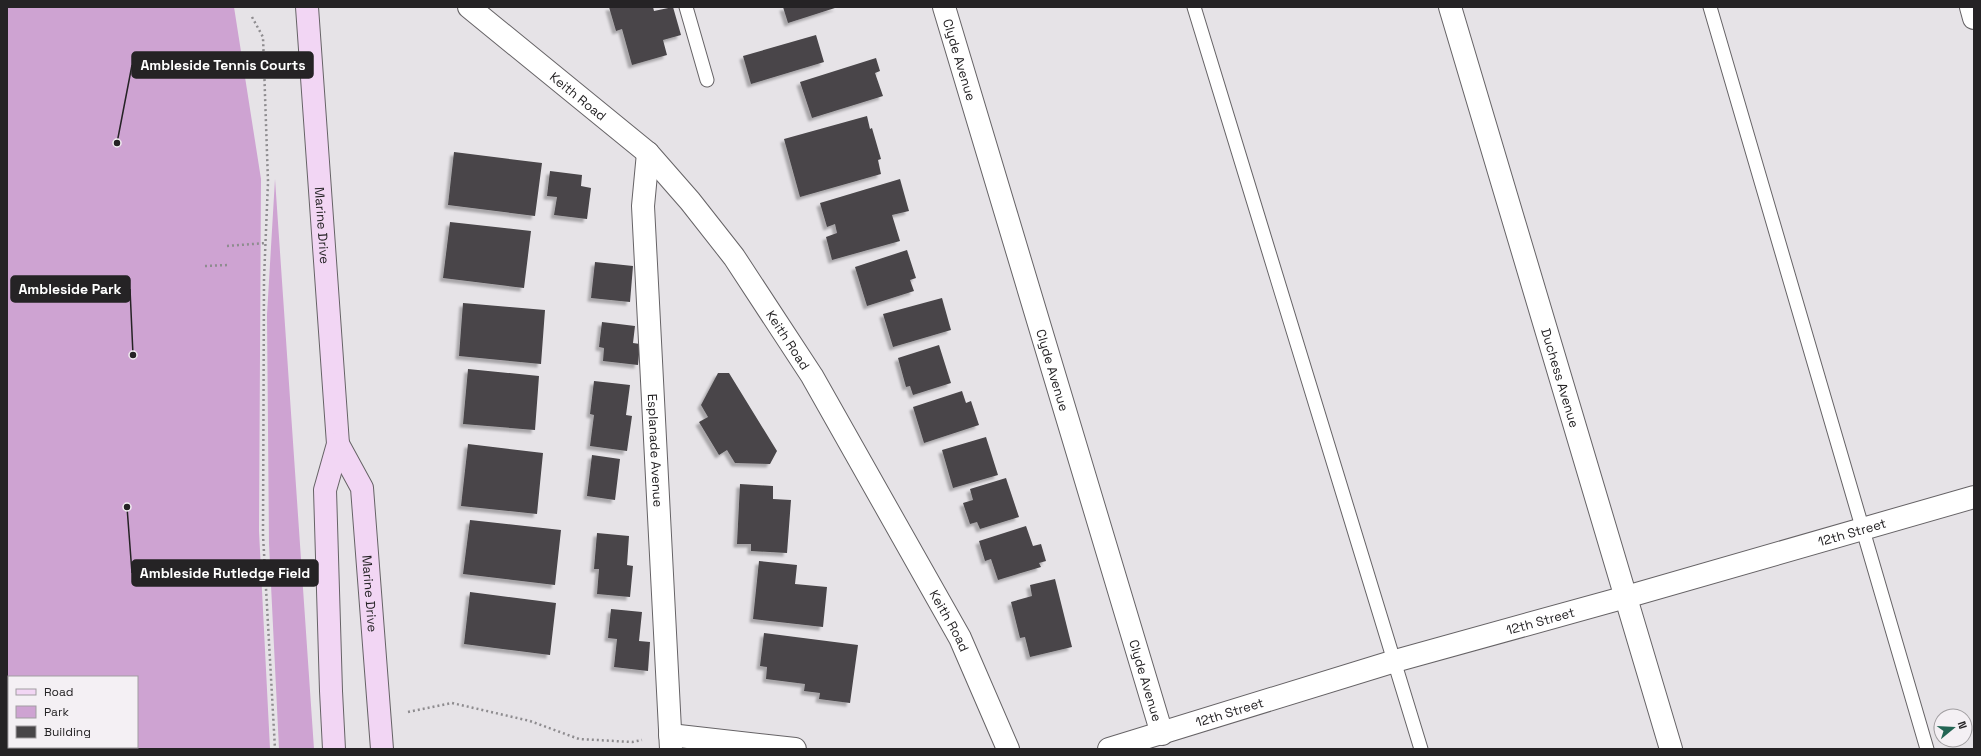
<svg xmlns="http://www.w3.org/2000/svg" width="1981" height="756" viewBox="0 0 1981 756" font-family="'Space Grotesk',sans-serif">
	<style>
		.green { fill: #cea3d2; fill-rule: evenodd }
		.building { fill: #484548; filter: url(#shadow) }
		.lines { fill: none; stroke-linecap: round; stroke-linejoin: round }
		.lane-casing { stroke: #666366; stroke-width: 15 }
		.street-casing { stroke: #666366; stroke-width: 24 }
		.secondary-casing { stroke: #666366; stroke-width: 24 }
		.path { stroke: #8e8c8f; stroke-width: 2.5; stroke-dasharray: 2 3; stroke-linecap: butt }
		.lane { stroke: #fff; stroke-width: 13 }
		.street { stroke: #fff; stroke-width: 22 }
		.secondary { stroke: #f2d6f4; stroke-width: 22 }
		.labels { text-anchor: middle; dominant-baseline: central; stroke-width: 4; stroke-linejoin: round; paint-order: stroke }
		.street-label { font-size: 13px; fill: #252325; stroke: #f4f0f4 }
		.leader { fill: none; stroke: #252325; stroke-width: 1.5 }
		.callout-dot { fill: #252325; stroke: #f4f0f4; stroke-width: 1.5 }
		.callout { fill: #252325; stroke: #252325; stroke-width: 1.5 }
		.callout-label { font-size: 14px; text-anchor: middle; font-weight: bold; fill: #fff }
	</style>
	<defs>
		<filter id="shadow"><feDropShadow dx="-3.5" dy="3.5" stdDeviation="1" flood-color="#0004"/></filter>
	</defs>
	<rect width="100%" height="100%" fill="#e6e3e7"/>
	<path class="green" d="M 7,7 L 234,7 L 261,179 L 259,531 L 270,749 L 7,749 ZM 9,677 L 137,677 L 137,747 L 9,747 Z
		M 275,179 L 314,749 L 279,749 L 269,544 L 267,315 Z"/>
	<path class="building" d="M 609,7 L 653,7 L 654,11 L 673,7 L 681,35 L 663,40 L 667,55 L 632,65 L 622,29 L 616,31 Z
		M 783,7 L 838,7 L 788,23 Z
		M 816,35 L 824,62 L 751,84 L 743,56 Z
		M 876,58 L 880,71 L 875,73 L 883,96 L 812,118 L 800,82 Z
		M 867,116 L 870,129 L 872,128 L 881,159 L 878,160 L 881,174 L 800,197 L 784,139 Z
		M 454,152 L 542,163 L 535,216 L 448,205 Z
		M 550,171 L 582,175 L 581,186 L 591,188 L 587,219 L 554,215 L 557,197 L 547,196 Z
		M 900,179 L 909,211 L 892,215 L 900,241 L 832,260 L 826,237 L 837,233 L 835,224 L 827,227 L 820,203 Z
		M 450,222 L 531,231 L 524,288 L 443,278 Z
		M 907,250 L 916,278 L 910,280 L 914,291 L 867,306 L 855,267 Z
		M 595,262 L 633,266 L 630,302 L 591,298 Z
		M 942,298 L 951,330 L 893,347 L 883,314 Z
		M 463,303 L 545,310 L 541,364 L 459,356 Z
		M 602,322 L 635,326 L 633,343 L 640,344 L 638,365 L 603,361 L 604,348 L 599,347 Z
		M 939,345 L 951,383 L 913,395 L 910,386 L 906,387 L 898,358 Z
		M 468,369 L 539,376 L 535,430 L 463,424 Z
		M 718,373 L 729,373 L 777,451 L 770,464 L 735,463 L 727,450 L 719,455 L 699,422 L 708,417 L 701,405 Z
		M 594,381 L 630,385 L 626,415 L 632,416 L 627,451 L 590,446 L 594,415 L 590,414 Z
		M 962,391 L 966,403 L 971,401 L 979,425 L 924,443 L 913,407 Z
		M 986,437 L 998,475 L 953,488 L 942,450 Z
		M 468,444 L 543,453 L 537,514 L 461,506 Z
		M 592,455 L 620,459 L 615,500 L 587,496 Z
		M 1006,478 L 1019,517 L 980,529 L 977,522 L 970,524 L 963,503 L 973,500 L 970,489 Z
		M 740,484 L 773,486 L 773,499 L 791,500 L 787,553 L 751,551 L 751,544 L 737,544 Z
		M 470,520 L 561,530 L 555,585 L 463,574 Z
		M 1026,526 L 1033,546 L 1041,544 L 1046,561 L 1039,563 L 1041,567 L 998,580 L 991,559 L 985,561 L 979,541 Z
		M 597,533 L 629,536 L 627,565 L 633,566 L 630,597 L 597,594 L 599,569 L 594,569 Z
		M 759,561 L 797,565 L 795,584 L 827,587 L 823,627 L 753,619 Z
		M 1055,579 L 1072,647 L 1030,657 L 1025,637 L 1020,638 L 1011,602 L 1032,596 L 1030,585 Z
		M 470,592 L 556,603 L 550,655 L 464,644 Z
		M 611,609 L 642,612 L 639,641 L 650,642 L 648,671 L 614,667 L 617,639 L 608,638 Z
		M 764,633 L 858,645 L 850,703 L 819,699 L 820,693 L 804,691 L 805,684 L 766,679 L 767,667 L 760,666 Z"/>
	<g class="lines">
		<g class="lane-casing">
			<path id="lane" d="M 686,7 L 707,80
				M 1194,7 L 1421,749
				M 1710,7 L 1927,749"/>
		</g>
		<g class="street-casing">
			<g id="street">
				<path id="s1" d="M 469,7 L 648,153 L 690,201 L 734,257 L 812,376 L 960,638 L 1008,749"/>
				<path id="s2" d="M 944,7 L 1162,734"/>
				<path id="s3" d="M 1450,7 L 1671,749"/>
				<path d="M 1971,7 L 1974,18"/>
				<path id="s4" d="M 648,153 L 643,206 L 671,749"/>
				<path d="M 670,735 L 795,749"/>
				<path id="s5" d="M 1109,749 L 1395,661 L 1626,597 L 1974,497"/>
			</g>
		</g>
		<g class="secondary-casing">
			<g id="secondary">
				<path id="s6" d="M 307,7 L 338,444 L 325,490 L 331,691 L 334,749"/>
				<path id="s7" d="M 338,444 L 362,488 L 382,749"/>
			</g>
		</g>
		<path class="path" d="M 252,17 L 263,37 L 268,182 L 264,279 L 263,535 L 275,749
			M 227,246 L 266,243
			M 205,266 L 228,265
			M 408,712 L 452,703 L 530,721 L 579,739 L 632,742 L 642,740"/>
		<use href="#lane" class="lane"/>
		<use href="#street" class="street"/>
		<use href="#secondary" class="secondary"/>
	</g>
	<g class="labels">
		<g class="street-label">
			<text stroke="none"><textPath href="#s2" startOffset="55">Clyde Avenue</textPath></text>
			<text stroke="none"><textPath href="#s1" startOffset="141">Keith Road</textPath></text>
			<text stroke="none"><textPath href="#s6" startOffset="219">Marine Drive</textPath></text>
			<text stroke="none"><textPath href="#s1" startOffset="465">Keith Road</textPath></text>
			<text stroke="none"><textPath href="#s2" startOffset="379">Clyde Avenue</textPath></text>
			<text stroke="none"><textPath href="#s3" startOffset="387">Duchess Avenue</textPath></text>
			<text stroke="none"><textPath href="#s4" startOffset="298">Esplanade Avenue</textPath></text>
			<text stroke="none"><textPath href="#s5" startOffset="774">12th Street</textPath></text>
			<text stroke="none"><textPath href="#s7" startOffset="156">Marine Drive</textPath></text>
			<text stroke="none"><textPath href="#s1" startOffset="789">Keith Road</textPath></text>
			<text stroke="none"><textPath href="#s5" startOffset="450">12th Street</textPath></text>
			<text stroke="none"><textPath href="#s2" startOffset="703">Clyde Avenue</textPath></text>
			<text stroke="none"><textPath href="#s5" startOffset="126">12th Street</textPath></text>
		</g>
	</g>
	<path class="leader" d="M117 143L132 65M133 355L130 289M127 507L132 573"/>
	<g class="callout-dot">
		<circle cx="117" cy="143" r="4"/>
		<circle cx="133" cy="355" r="4"/>
		<circle cx="127" cy="507" r="4"/>
	</g>
	<g class="callout">
		<rect x="132" y="52" width="181" height="26" rx="4"/>
		<rect x="11" y="276" width="119" height="26" rx="4"/>
		<rect x="132" y="560" width="186" height="26" rx="4"/>
	</g>
	<g class="callout-label">
		<text x="223" y="70">Ambleside Tennis Courts</text>
		<text x="70" y="294">Ambleside Park</text>
		<text x="225" y="578">Ambleside Rutledge Field</text>
	</g>
	<rect width="1981" height="756" fill="none" stroke="#252325" stroke-width="16"/>
	<rect x="8" y="676" width="130" height="72" fill="#f4f0f4" stroke="#a19ea1"/>
	<rect x="16" y="689" width="20" height="6" fill="#f2d6f4" stroke="#a19ea1"/>
	<text x="44" y="696" font-size="12" fill="#252325">Road</text>
	<rect x="16" y="706" width="20" height="12" fill="#cea3d2" stroke="#a19ea1"/>
	<text x="44" y="716" font-size="12" fill="#252325">Park</text>
	<rect x="16" y="726" width="20" height="12" fill="#484548" stroke="#a19ea1"/>
	<text x="44" y="736" font-size="12" fill="#252325">Building</text>
	<g transform="translate(1953 728) rotate(72)"><circle r="19" fill="#f4f0f4" stroke="#a19ea1"/>
	<path d="M0-3L7 15L0 10L-7 15Z" fill="#236554"/>
	<text y="-6" font-size="11" font-weight="bold" text-anchor="middle" fill="#252325">N</text>
	</g>
</svg>
